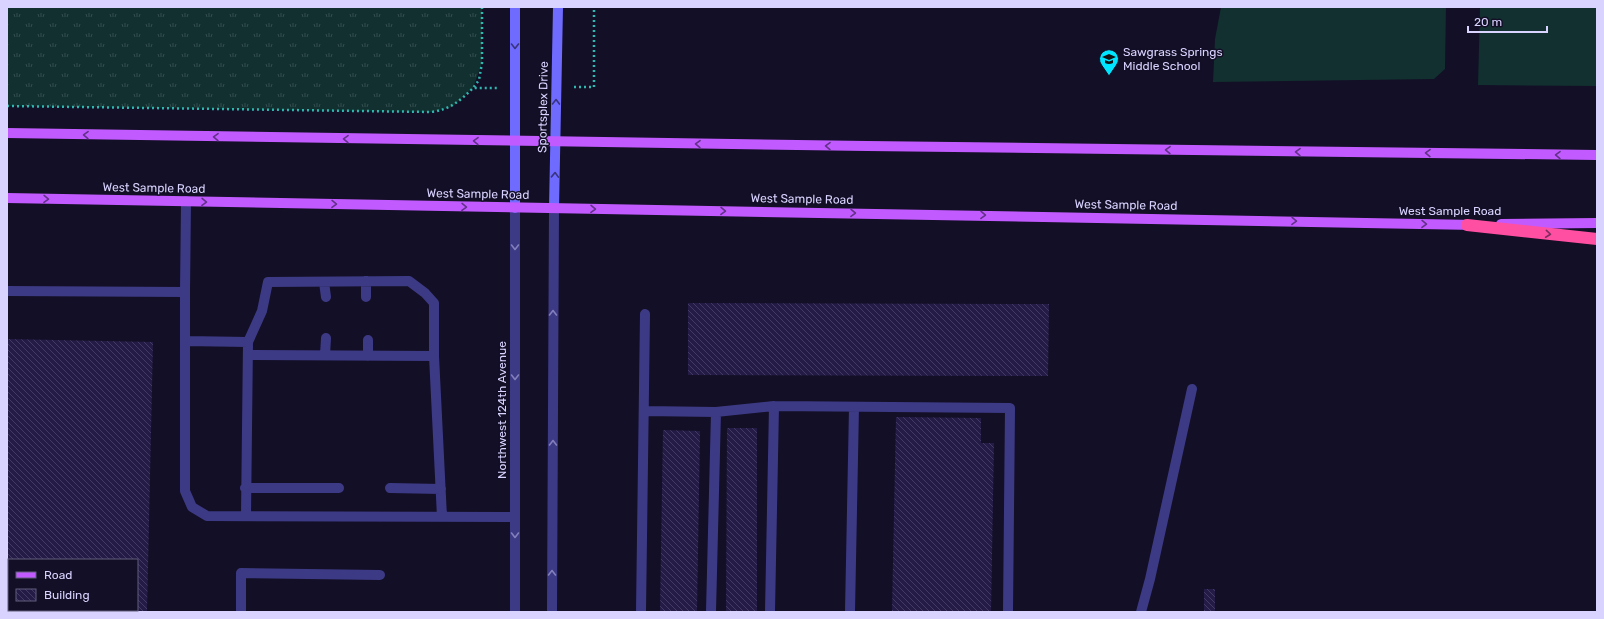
<svg xmlns="http://www.w3.org/2000/svg" width="1604" height="619" viewBox="0 0 1604 619" font-family="Rubik,sans-serif">
	<style>
		.grass { fill: url(#grass-tufts) }
		.pitch { fill: #12302f }
		.building { fill: url(#building-back-hatch); fill-rule: evenodd }
		.lines { fill: none; stroke-linecap: round; stroke-linejoin: round }
		.path { stroke: #2fb8b0; stroke-width: 2.5; stroke-dasharray: 2 3; stroke-linecap: butt }
		.lane { stroke: #3d3a85; stroke-width: 10 }
		.street { stroke: #3d3a85; stroke-width: 10 }
		.secondary { stroke: #6f6bff; stroke-width: 10 }
		.primary { stroke: #c25bff; stroke-width: 10 }
		.highway { stroke: #ff4fa3; stroke-width: 12 }
		.oneway { stroke: #38347d }
		.oneway2 { stroke: #623188 }
		.oneway3 { stroke: #7d2c5e }
		.oneway4 { stroke: #837fbc }
		.labels { text-anchor: middle; dominant-baseline: central; stroke-width: 3; stroke-linejoin: round; paint-order: stroke }
		.poi-label { font-size: 12px; fill: #d9d4ff; stroke: #130f26; text-anchor: start }
		.street-label { font-size: 12px; fill: #d9d4ff; stroke: #130f26 }
	</style>
	<defs>
		<pattern id="grass-tufts" width="24" height="20" patternUnits="userSpaceOnUse"><rect width="24" height="20" fill="#12302f"/><path d="M3 7l-1-3M5 7V3M7 7l1-3M15 17l-1-3M17 17v-4M19 17l1-3" fill="none" stroke="#344d4e"/></pattern>
		<pattern id="building-back-hatch" width="6" height="6" patternUnits="userSpaceOnUse"><rect width="6" height="6" fill="#241b47"/><path d="M-1 5l2 2M0 0l6 6M5-1l2 2" fill="none" stroke="#433b63"/></pattern>
	</defs>
	<rect width="100%" height="100%" fill="#130f26"/>
	<path class="grass" d="M 7,7 L 482,7 L 482,63 L 473,88 L 452,107 L 431,112 L 7,106 Z"/>
	<path class="pitch" d="M 1221,7 L 1446,7 L 1445,69 L 1434,79 L 1213,82 L 1215,39 Z
		M 1480,7 L 1597,7 L 1597,86 L 1478,85 Z"/>
	<path class="building" d="M 688,303 L 1049,304 L 1048,376 L 688,375 Z
		M 7,339 L 153,342 L 147,612 L 7,612 ZM 9,560 L 137,560 L 137,610 L 9,610 Z
		M 896,417 L 981,418 L 981,443 L 994,443 L 991,612 L 892,612 Z
		M 727,428 L 757,428 L 757,612 L 726,612 Z
		M 663,430 L 700,431 L 697,612 L 660,612 Z
		M 1204,589 L 1215,589 L 1215,612 L 1204,612 Z"/>
	<g class="lines">
		<path class="path" d="M 482,7 L 482,63 L 479,80 L 473,88 L 497,88
			M 574,87 L 594,87 L 594,7
			M 7,106 L 431,112 C 449,110 460,101 473,88"/>
		<path class="lane" d="M 366,281 L 366,297
			M 324,282 L 326,297
			M 7,291 L 185,292 L 186,201
			M 185,292 L 185,491 L 192,507 L 207,516 L 515,517
			M 368,340 L 368,356
			M 185,341 L 248,342
			M 248,355 L 434,356
			M 325,355 L 326,338
			M 644,411 L 716,412 L 774,406 L 1010,408 L 1008,612
			M 245,488 L 339,488
			M 390,488 L 441,489
			M 246,516 L 248,342 L 262,311 L 268,282 L 409,281 L 425,293 L 434,303 L 434,356 L 442,517
			M 241,612 L 241,573 L 380,575
			M 641,612 L 645,314
			M 711,612 L 716,412
			M 770,612 L 774,406
			M 850,612 L 854,407
			M 1141,612 L 1150,579 L 1192,389"/>
		<path class="street" d="M 515,612 L 515,208
			M 552,612 L 554,208"/>
		<path class="secondary" d="M 515,7 L 515,208
			M 554,208 L 558,7"/>
		<path class="primary" d="M 7,133 L 867,146 L 1597,155
			M 7,198 L 1475,225
			M 1501,224 L 1597,223"/>
		<path class="highway" d="M 1467,225 L 1597,239"/>
	</g>
	<defs><path id="oneway-chevron" d="M-2-3.5L2.5 0L-2 3.5" fill="none" stroke-width="1.6" stroke-linecap="round" stroke-linejoin="round"/></defs>
	<g class="oneway">
		<use href="#oneway-chevron" transform="translate(515 46) rotate(90)"/>
		<use href="#oneway-chevron" transform="translate(556 102) rotate(-89)"/>
		<use href="#oneway-chevron" transform="translate(555 175) rotate(-88)"/>
	</g>
	<g class="oneway2">
		<use href="#oneway-chevron" transform="translate(86 135) rotate(-179)"/>
		<use href="#oneway-chevron" transform="translate(216 137) rotate(-179)"/>
		<use href="#oneway-chevron" transform="translate(346 139) rotate(-179)"/>
		<use href="#oneway-chevron" transform="translate(476 141) rotate(-179)"/>
		<use href="#oneway-chevron" transform="translate(698 144) rotate(-179)"/>
		<use href="#oneway-chevron" transform="translate(828 146) rotate(-179)"/>
		<use href="#oneway-chevron" transform="translate(1168 150) rotate(-179)"/>
		<use href="#oneway-chevron" transform="translate(1298 152) rotate(-179)"/>
		<use href="#oneway-chevron" transform="translate(1428 153) rotate(-179)"/>
		<use href="#oneway-chevron" transform="translate(1558 155) rotate(-179)"/>
		<use href="#oneway-chevron" transform="translate(46 199) rotate(1)"/>
		<use href="#oneway-chevron" transform="translate(204 202) rotate(1)"/>
		<use href="#oneway-chevron" transform="translate(334 204) rotate(1)"/>
		<use href="#oneway-chevron" transform="translate(464 207) rotate(1)"/>
		<use href="#oneway-chevron" transform="translate(593 209) rotate(1)"/>
		<use href="#oneway-chevron" transform="translate(723 211) rotate(1)"/>
		<use href="#oneway-chevron" transform="translate(853 213) rotate(1)"/>
		<use href="#oneway-chevron" transform="translate(983 215) rotate(1)"/>
		<use href="#oneway-chevron" transform="translate(1294 221) rotate(1)"/>
		<use href="#oneway-chevron" transform="translate(1424 224) rotate(1)"/>
	</g>
	<use class="oneway3" href="#oneway-chevron" transform="translate(1548 234) rotate(6)"/>
	<g class="oneway4">
		<use href="#oneway-chevron" transform="translate(515 247) rotate(90)"/>
		<use href="#oneway-chevron" transform="translate(553 313) rotate(-90)"/>
		<use href="#oneway-chevron" transform="translate(515 377) rotate(90)"/>
		<use href="#oneway-chevron" transform="translate(553 443) rotate(-90)"/>
		<use href="#oneway-chevron" transform="translate(515 535) rotate(90)"/>
		<use href="#oneway-chevron" transform="translate(552 573) rotate(-90)"/>
	</g>
	<defs>
		<g id="school-pin" transform="scale(1)"><path d="M0 17L-7.5 6A9.5 9.5 0 1 1 7.5 6Z" fill="#00e5ff" stroke="#130f26"/><path d="M0-5L7-2L0 1L-7-2ZM-4 1L0 2.5L4 1V4Q0 6-4 4Z" fill="#111"/></g>
	</defs>
	<g fill-rule="evenodd">
		<use href="#school-pin" x="1109" y="59"/>
	</g>
	<g class="labels">
		<g class="poi-label">
			<text x="1123" y="52">Sawgrass Springs<tspan x="1123" dy="14">Middle School</tspan></text>
		</g>
		<g class="street-label">
			<text transform="translate(543 107) rotate(-89)">Sportsplex Drive</text>
			<text transform="translate(154 188) rotate(1)">West Sample Road</text>
			<text transform="translate(478 194) rotate(1)">West Sample Road</text>
			<text transform="translate(802 199) rotate(1)">West Sample Road</text>
			<text transform="translate(1126 205) rotate(1)">West Sample Road</text>
			<text x="1450" y="211">West Sample Road</text>
			<text transform="translate(502 410) rotate(-90)">Northwest 124th Avenue</text>
		</g>
	</g>
	<rect width="1604" height="619" fill="none" stroke="#d9d4ff" stroke-width="16"/>
	<rect x="8" y="559" width="130" height="52" fill="#130f26" stroke="#625e7d"/>
	<rect x="16" y="572" width="20" height="6" fill="#c25bff" stroke="#625e7d"/>
	<text x="44" y="579" font-size="12" fill="#d9d4ff">Road</text>
	<rect x="16" y="589" width="20" height="12" fill="url(#building-back-hatch)" stroke="#625e7d"/>
	<text x="44" y="599" font-size="12" fill="#d9d4ff">Building</text>
	<path d="M1468 26v6h79v-6" fill="none" stroke="#d9d4ff" stroke-width="2"/>
	<text x="1474" y="26" font-size="12" fill="#d9d4ff" stroke="#130f26" stroke-width="3" paint-order="stroke">20 m</text>
</svg>
